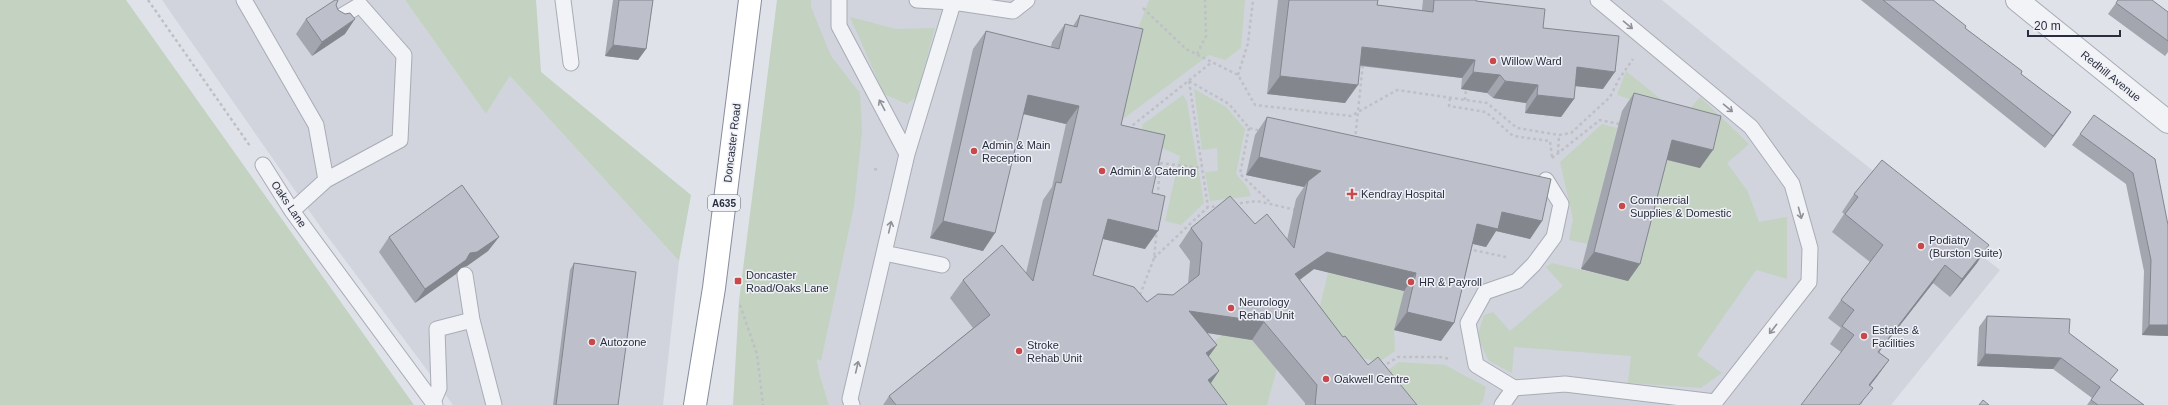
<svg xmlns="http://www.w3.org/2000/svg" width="2168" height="405" viewBox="0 0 2168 405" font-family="Arial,sans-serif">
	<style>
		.built { fill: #d1d4dd }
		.green { fill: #c3d2c1 }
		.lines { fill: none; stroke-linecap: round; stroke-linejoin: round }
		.lane-casing { stroke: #a8acb5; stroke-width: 17 }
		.street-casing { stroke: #a8acb5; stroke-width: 24 }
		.highway-casing { stroke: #878d9e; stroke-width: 24 }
		.path { stroke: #bec0c6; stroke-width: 2.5; stroke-dasharray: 3 3; stroke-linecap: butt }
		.lane { stroke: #f2f3f6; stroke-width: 15 }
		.street { stroke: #f2f3f6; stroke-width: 22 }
		.highway { stroke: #fff; stroke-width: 22 }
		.wall { fill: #a3a5af }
		.shaded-wall { fill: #84868e }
		.building { fill: #bdc0cb; stroke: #84868e }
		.oneway { stroke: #8e909a }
		.poi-dot { fill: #c9484c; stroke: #eff1f6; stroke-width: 1.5 }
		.labels { text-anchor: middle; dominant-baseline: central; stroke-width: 3; stroke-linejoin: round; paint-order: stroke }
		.shield { fill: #eff1f6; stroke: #646876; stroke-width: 1 }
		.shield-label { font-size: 10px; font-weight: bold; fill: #292e3f }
		.poi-label { font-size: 11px; fill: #292e3f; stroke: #eff1f6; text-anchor: start }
		.street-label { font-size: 11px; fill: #292e3f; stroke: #eff1f6 }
	</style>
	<rect width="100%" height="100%" fill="#dfe2e8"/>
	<path class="built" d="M 162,0 L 405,0 L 486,114 L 510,76 L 679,261 L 663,405 L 453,405 L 322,229 Z
		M 804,0 L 1662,0 L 1815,125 L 2000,270 L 1891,405 L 829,405 L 819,372 L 817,359 Z"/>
	<path class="green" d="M 0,0 L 126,0 L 414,405 L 0,405 Z
		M 405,0 L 536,0 L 541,72 L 691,195 L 679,261 L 510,76 L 486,114 Z
		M 777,0 L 811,0 L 811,7 L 831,56 L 860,93 L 862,132 L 854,206 L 821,361 L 817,359 L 819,372 L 829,405 L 733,405 L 739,301 Z
		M 1149,0 L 1245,0 L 1241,48 L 1225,60 L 1209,55 L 1112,127 L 1132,45 Z
		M 850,17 L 896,29 L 935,28 L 916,97 L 907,104 L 884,94 Z
		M 1626,71 L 1683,117 L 1700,97 L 1749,144 L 1727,163 L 1747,190 L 1759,222 L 1787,217 L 1787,279 L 1757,270 L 1754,273 L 1697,355 L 1722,373 L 1701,388 L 1628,383 L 1631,356 L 1514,347 L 1512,373 L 1489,361 L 1477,337 L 1484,315 L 1493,312 L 1510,331 L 1563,286 L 1546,267 L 1552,263 L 1628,281 L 1637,101 L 1617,95 Z
		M 1194,89 L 1226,107 L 1245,129 L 1236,174 L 1248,188 L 1251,196 L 1210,201 L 1205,172 L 1218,171 L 1217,148 L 1202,150 Z
		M 1183,95 L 1187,102 L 1204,203 L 1181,225 L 1165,221 L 1180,156 L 1144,140 L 1142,125 Z
		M 1602,124 L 1617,128 L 1588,244 L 1569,240 L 1573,219 L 1560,162 Z
		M 1328,273 L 1404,291 L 1394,330 L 1395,351 L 1379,362 L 1344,353 L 1317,319 Z
		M 1222,335 L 1252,340 L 1277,368 L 1267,405 L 1201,405 L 1198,355 Z
		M 1399,362 L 1445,365 L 1486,387 L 1483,401 L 1479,405 L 1390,405 L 1372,382 Z"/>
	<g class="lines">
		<g class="lane-casing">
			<path id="lane" d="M 244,0 L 316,125 L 326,180
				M 563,0 L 571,63
				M 839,0 L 839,26 L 907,154 L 850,399 L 852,405
				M 917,0 L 953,2 L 1013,11 L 1027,0
				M 907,154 L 954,0
				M 263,165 L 292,211 L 435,405
				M 292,211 L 326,180 L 400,140 L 404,55 L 360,5 L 335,20
				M 884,253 L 942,265
				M 465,275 L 472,320 L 494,405
				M 1514,388 L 1476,365 L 1468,323 L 1485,292 L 1517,281 L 1534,264 L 1554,237 L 1561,204 L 1546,180
				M 433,402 L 439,388 L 437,329 L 472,320
				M 1502,405 L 1514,388 L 1565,384 L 1715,402 L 1809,282 L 1810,248 L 1792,184 L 1751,127 L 1598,0"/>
		</g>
		<g class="street-casing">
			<path id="street" d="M 2017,0 L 2168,122"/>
		</g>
		<g class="highway-casing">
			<path id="highway" d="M 695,405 L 714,288 L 750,0"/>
		</g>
		<path class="path" d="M 148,0 L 250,146
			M 1143,8 L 1186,49 L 1238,75 L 1255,105 L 1351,116 L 1397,90 L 1487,103 L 1517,128 L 1559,135 L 1571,133 L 1610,97 L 1619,79 L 1633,59
			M 1197,54 L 1206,36 L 1205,0
			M 1238,75 L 1248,43 L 1253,0
			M 1189,81 L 1229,104 L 1249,128 L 1261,131
			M 1189,81 L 1208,207
			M 1450,98 L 1449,106 L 1486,112 L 1513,136 L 1550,141 L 1552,157
			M 1465,100 L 1466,90
			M 1249,128 L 1240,174 L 1271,203
			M 1128,129 L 1212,62
			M 1355,140 L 1363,63
			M 1558,153 L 1559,135
			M 1552,158 L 1600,120 L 1619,124
			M 1160,163 L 1202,168
			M 874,169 L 880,170
			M 1158,196 L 1160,155
			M 1234,204 L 1257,201 L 1296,210
			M 1468,249 L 1506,257
			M 1154,258 L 1208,207 L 1221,206
			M 1140,295 L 1154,258 L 1157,229
			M 740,305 L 757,354 L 763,405
			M 1382,367 L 1398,357 L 1440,357 L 1450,359"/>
		<use href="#lane" class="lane"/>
		<use href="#street" class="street"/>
		<use href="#highway" class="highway"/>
	</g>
	<path class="wall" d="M 613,0 L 653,0 L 646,49 L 638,60 L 605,56 Z
		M 1278,0 L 1378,0 L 1377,5 L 1422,10 L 1423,0 L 1476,0 L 1476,1 L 1543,28 L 1603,89 L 1575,86 L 1574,99 L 1561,117 L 1525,113 L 1526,103 L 1493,98 L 1487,93 L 1461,89 L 1462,78 L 1360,66 L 1345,103 L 1267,94 Z
		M 1861,0 L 1933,0 L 1965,28 L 2021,74 L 2063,124 L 2045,148 Z
		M 2116,3 L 2168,12 L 2168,52 L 2165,56 L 2108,14 Z
		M 336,5 L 345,34 L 312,56 L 296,34 L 306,19 Z
		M 1080,15 L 1121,125 L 1152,193 L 1145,249 L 1103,239 L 1093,275 L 1147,302 L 1173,295 L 1188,284 L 1190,261 L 1179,246 L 1191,228 L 1255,224 L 1287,240 L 1296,199 L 1304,187 L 1246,175 L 1255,135 L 1267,117 L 1542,221 L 1530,239 L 1496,231 L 1486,247 L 1473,244 L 1454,323 L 1441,341 L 1394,330 L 1404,291 L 1314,269 L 1300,280 L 1343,337 L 1368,365 L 1417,405 L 1305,405 L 1305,403 L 1252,340 L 1207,333 L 1217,345 L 1208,357 L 1219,371 L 1210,383 L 1227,405 L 883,405 L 889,396 L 973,328 L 950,298 L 963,280 L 1026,273 L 1043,200 L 1052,187 L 1066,124 L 1023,114 L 983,251 L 930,238 L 973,49 L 986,31 L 1051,47 L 1052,42 L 1065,24 L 1073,26 Z
		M 1634,93 L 1700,168 L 1667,160 L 1640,264 L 1628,281 L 1581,269 L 1622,111 Z
		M 2080,134 L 2155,159 L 2168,336 L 2142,335 L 2144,271 L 2126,184 L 2072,145 Z
		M 1854,194 L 1977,263 L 1950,297 L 1933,283 L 1879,352 L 1889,360 L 1870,385 L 1861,405 L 1841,352 L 1830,344 L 1841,328 L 1828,318 L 1841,300 L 1870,262 L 1832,232 L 1844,214 L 1842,212 Z
		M 389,237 L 499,237 L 488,251 L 467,266 L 461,268 L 456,274 L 415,303 L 379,252 Z
		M 574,263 L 618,405 L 553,405 L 570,270 Z
		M 1987,316 L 2069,333 L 2110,381 L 2144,405 L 2087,405 L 2092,398 L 2053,369 L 1977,366 L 1979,327 Z"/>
	<path class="shaded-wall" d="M 355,19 L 345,34 L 312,56 L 322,42 Z
		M 613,45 L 646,49 L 638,60 L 605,56 Z
		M 1362,47 L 1475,60 L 1462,78 L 1350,64 Z
		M 1577,67 L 1615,72 L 1603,89 L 1565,85 Z
		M 1473,72 L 1500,75 L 1487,93 L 1461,89 Z
		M 1280,76 L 1358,85 L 1345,103 L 1267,94 Z
		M 1505,81 L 1538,85 L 1526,103 L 1493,98 Z
		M 1028,95 L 1079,106 L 1066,124 L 1015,112 Z
		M 1537,95 L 1574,99 L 1561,117 L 1525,113 Z
		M 2071,112 L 2063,124 L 2045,148 L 2053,136 Z
		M 1672,140 L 1713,150 L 1700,168 L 1660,158 Z
		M 1259,157 L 1321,171 L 1308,181 L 1304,187 L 1246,175 Z
		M 1502,212 L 1542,221 L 1530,239 L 1496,231 L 1486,247 L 1465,242 L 1477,224 Z
		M 1108,219 L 1158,231 L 1145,249 L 1095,237 Z
		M 943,221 L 995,233 L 983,251 L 930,238 Z
		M 499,237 L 488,251 L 467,266 L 461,268 L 456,274 L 415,303 L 425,289 L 470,253 Z
		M 1989,245 L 1977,263 L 1950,297 L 1962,279 Z
		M 1327,252 L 1416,273 L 1404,291 L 1314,269 L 1283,292 L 1295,274 Z
		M 1594,252 L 1640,264 L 1628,281 L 1581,269 Z
		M 1945,265 L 1933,283 L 1865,370 L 1878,352 Z
		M 1189,311 L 1264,322 L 1252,340 L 1176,328 Z
		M 1407,312 L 1454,323 L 1441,341 L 1394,330 Z
		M 2149,325 L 2168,325 L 2168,336 L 2142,335 Z
		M 1217,345 L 1204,363 L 1206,353 Z
		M 1985,354 L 2061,358 L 2053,369 L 1977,366 Z
		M 1889,360 L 1876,378 L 1857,402 L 1869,385 Z
		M 1219,371 L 1207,389 L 1208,380 Z"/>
	<path class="building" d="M 335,0 L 338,0 L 336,5 L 338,10 L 345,14 L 350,13 L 355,19 L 322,42 L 306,19 Z
		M 619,0 L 653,0 L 646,49 L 613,45 Z
		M 1289,0 L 1378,0 L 1377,5 L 1433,12 L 1434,0 L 1476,0 L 1476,1 L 1545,9 L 1543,28 L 1619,36 L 1615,72 L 1577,67 L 1574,99 L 1537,95 L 1538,85 L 1505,81 L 1500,75 L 1473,72 L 1475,60 L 1362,47 L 1358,85 L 1280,76 Z
		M 1883,0 L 1933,0 L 1966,26 L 1965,28 L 2022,71 L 2021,74 L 2071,112 L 2053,136 Z
		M 2118,0 L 2152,0 L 2168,12 L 2168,41 L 2116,3 Z
		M 1080,15 L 1143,29 L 1121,125 L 1165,135 L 1152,193 L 1165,196 L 1158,231 L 1108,219 L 1093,275 L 1134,287 L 1147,302 L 1158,294 L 1173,295 L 1199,275 L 1202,243 L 1191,228 L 1230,196 L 1255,224 L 1267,214 L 1294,248 L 1308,181 L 1321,171 L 1259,157 L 1267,117 L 1551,179 L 1542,221 L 1502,212 L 1498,229 L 1477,224 L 1454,323 L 1407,312 L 1416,273 L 1327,252 L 1295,274 L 1343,337 L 1345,336 L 1368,365 L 1378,357 L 1417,405 L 1315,405 L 1317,385 L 1264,322 L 1189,311 L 1217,345 L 1206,353 L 1219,371 L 1208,380 L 1227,405 L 896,405 L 889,396 L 990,315 L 963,280 L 1002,245 L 1033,281 L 1056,182 L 1061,183 L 1079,106 L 1028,95 L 995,233 L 943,221 L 986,31 L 1059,49 L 1065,24 L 1077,27 Z
		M 1634,93 L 1721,116 L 1713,150 L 1672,140 L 1640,264 L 1594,252 Z
		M 2094,115 L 2155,159 L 2168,225 L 2168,325 L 2149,325 L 2151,260 L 2133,173 L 2080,134 Z
		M 1882,160 L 1989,245 L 1962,279 L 1945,265 L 1878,352 L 1889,360 L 1869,385 L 1873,388 L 1859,405 L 1801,405 L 1854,335 L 1842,326 L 1854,310 L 1841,300 L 1883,245 L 1845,214 L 1858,197 L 1854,194 Z
		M 462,185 L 499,237 L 477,252 L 470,253 L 466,260 L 425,289 L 389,237 Z
		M 574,263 L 636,272 L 618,405 L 556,405 Z
		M 1987,316 L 2070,319 L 2069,333 L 2118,370 L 2110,380 L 2144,405 L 2098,405 L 2091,400 L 2100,387 L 2061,358 L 1985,354 Z
		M 1983,400 L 1989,405 L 1979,405 Z"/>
	<defs><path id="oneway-shaft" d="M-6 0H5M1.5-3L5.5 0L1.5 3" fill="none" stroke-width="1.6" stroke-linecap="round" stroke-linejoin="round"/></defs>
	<g class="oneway">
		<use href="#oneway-shaft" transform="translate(1628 25) rotate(40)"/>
		<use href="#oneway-shaft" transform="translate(882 105) rotate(-118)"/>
		<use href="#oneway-shaft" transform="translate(1728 108) rotate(40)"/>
		<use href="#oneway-shaft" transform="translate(1800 213) rotate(75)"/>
		<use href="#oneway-shaft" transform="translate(890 227) rotate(-77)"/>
		<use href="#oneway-shaft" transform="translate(1773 329) rotate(128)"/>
		<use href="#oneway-shaft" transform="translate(857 367) rotate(-77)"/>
	</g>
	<g class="poi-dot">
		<circle cx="1493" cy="61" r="4"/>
		<circle cx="974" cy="151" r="4"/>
		<circle cx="1102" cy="171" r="4"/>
		<path d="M1350 188h4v4h4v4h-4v4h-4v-4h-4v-4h4z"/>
		<circle cx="1622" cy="206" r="4"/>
		<circle cx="1921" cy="246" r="4"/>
		<rect x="734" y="277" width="8" height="8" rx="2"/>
		<circle cx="1411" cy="282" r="4"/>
		<circle cx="1231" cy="308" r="4"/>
		<circle cx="1864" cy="336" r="4"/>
		<circle cx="592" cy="342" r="4"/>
		<circle cx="1019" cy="351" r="4"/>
		<circle cx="1326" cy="379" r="4"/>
	</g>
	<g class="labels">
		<rect class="shield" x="708" y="195" width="32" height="16" rx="3"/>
		<g class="shield-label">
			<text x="724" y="203">A635</text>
		</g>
		<g class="poi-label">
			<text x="1501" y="61">Willow Ward</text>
			<text x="982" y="145">Admin &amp; Main<tspan x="982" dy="13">Reception</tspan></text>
			<text x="1110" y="171">Admin &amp; Catering</text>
			<text x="1361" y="194">Kendray Hospital</text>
			<text x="1630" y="200">Commercial<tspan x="1630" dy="13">Supplies &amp; Domestic</tspan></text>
			<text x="1929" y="240">Podiatry<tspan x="1929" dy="13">(Burston Suite)</tspan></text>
			<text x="746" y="275">Doncaster<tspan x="746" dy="13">Road/Oaks Lane</tspan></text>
			<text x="1419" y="282">HR &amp; Payroll</text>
			<text x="1239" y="302">Neurology<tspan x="1239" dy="13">Rehab Unit</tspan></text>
			<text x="1872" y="330">Estates &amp;<tspan x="1872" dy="13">Facilities</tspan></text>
			<text x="600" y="342">Autozone</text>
			<text x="1027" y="345">Stroke<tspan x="1027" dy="13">Rehab Unit</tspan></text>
			<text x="1334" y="379">Oakwell Centre</text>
		</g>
		<g class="street-label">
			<text transform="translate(2111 76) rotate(39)">Redhill Avenue</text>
			<text transform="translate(732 143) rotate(-83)">Doncaster Road</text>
			<text transform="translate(289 204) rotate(56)">Oaks Lane</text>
		</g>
	</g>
	<path d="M2028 30v6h92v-6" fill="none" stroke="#292e3f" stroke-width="2"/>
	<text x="2034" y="30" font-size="12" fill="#292e3f" stroke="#eff1f6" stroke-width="3" paint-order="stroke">20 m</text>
</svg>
